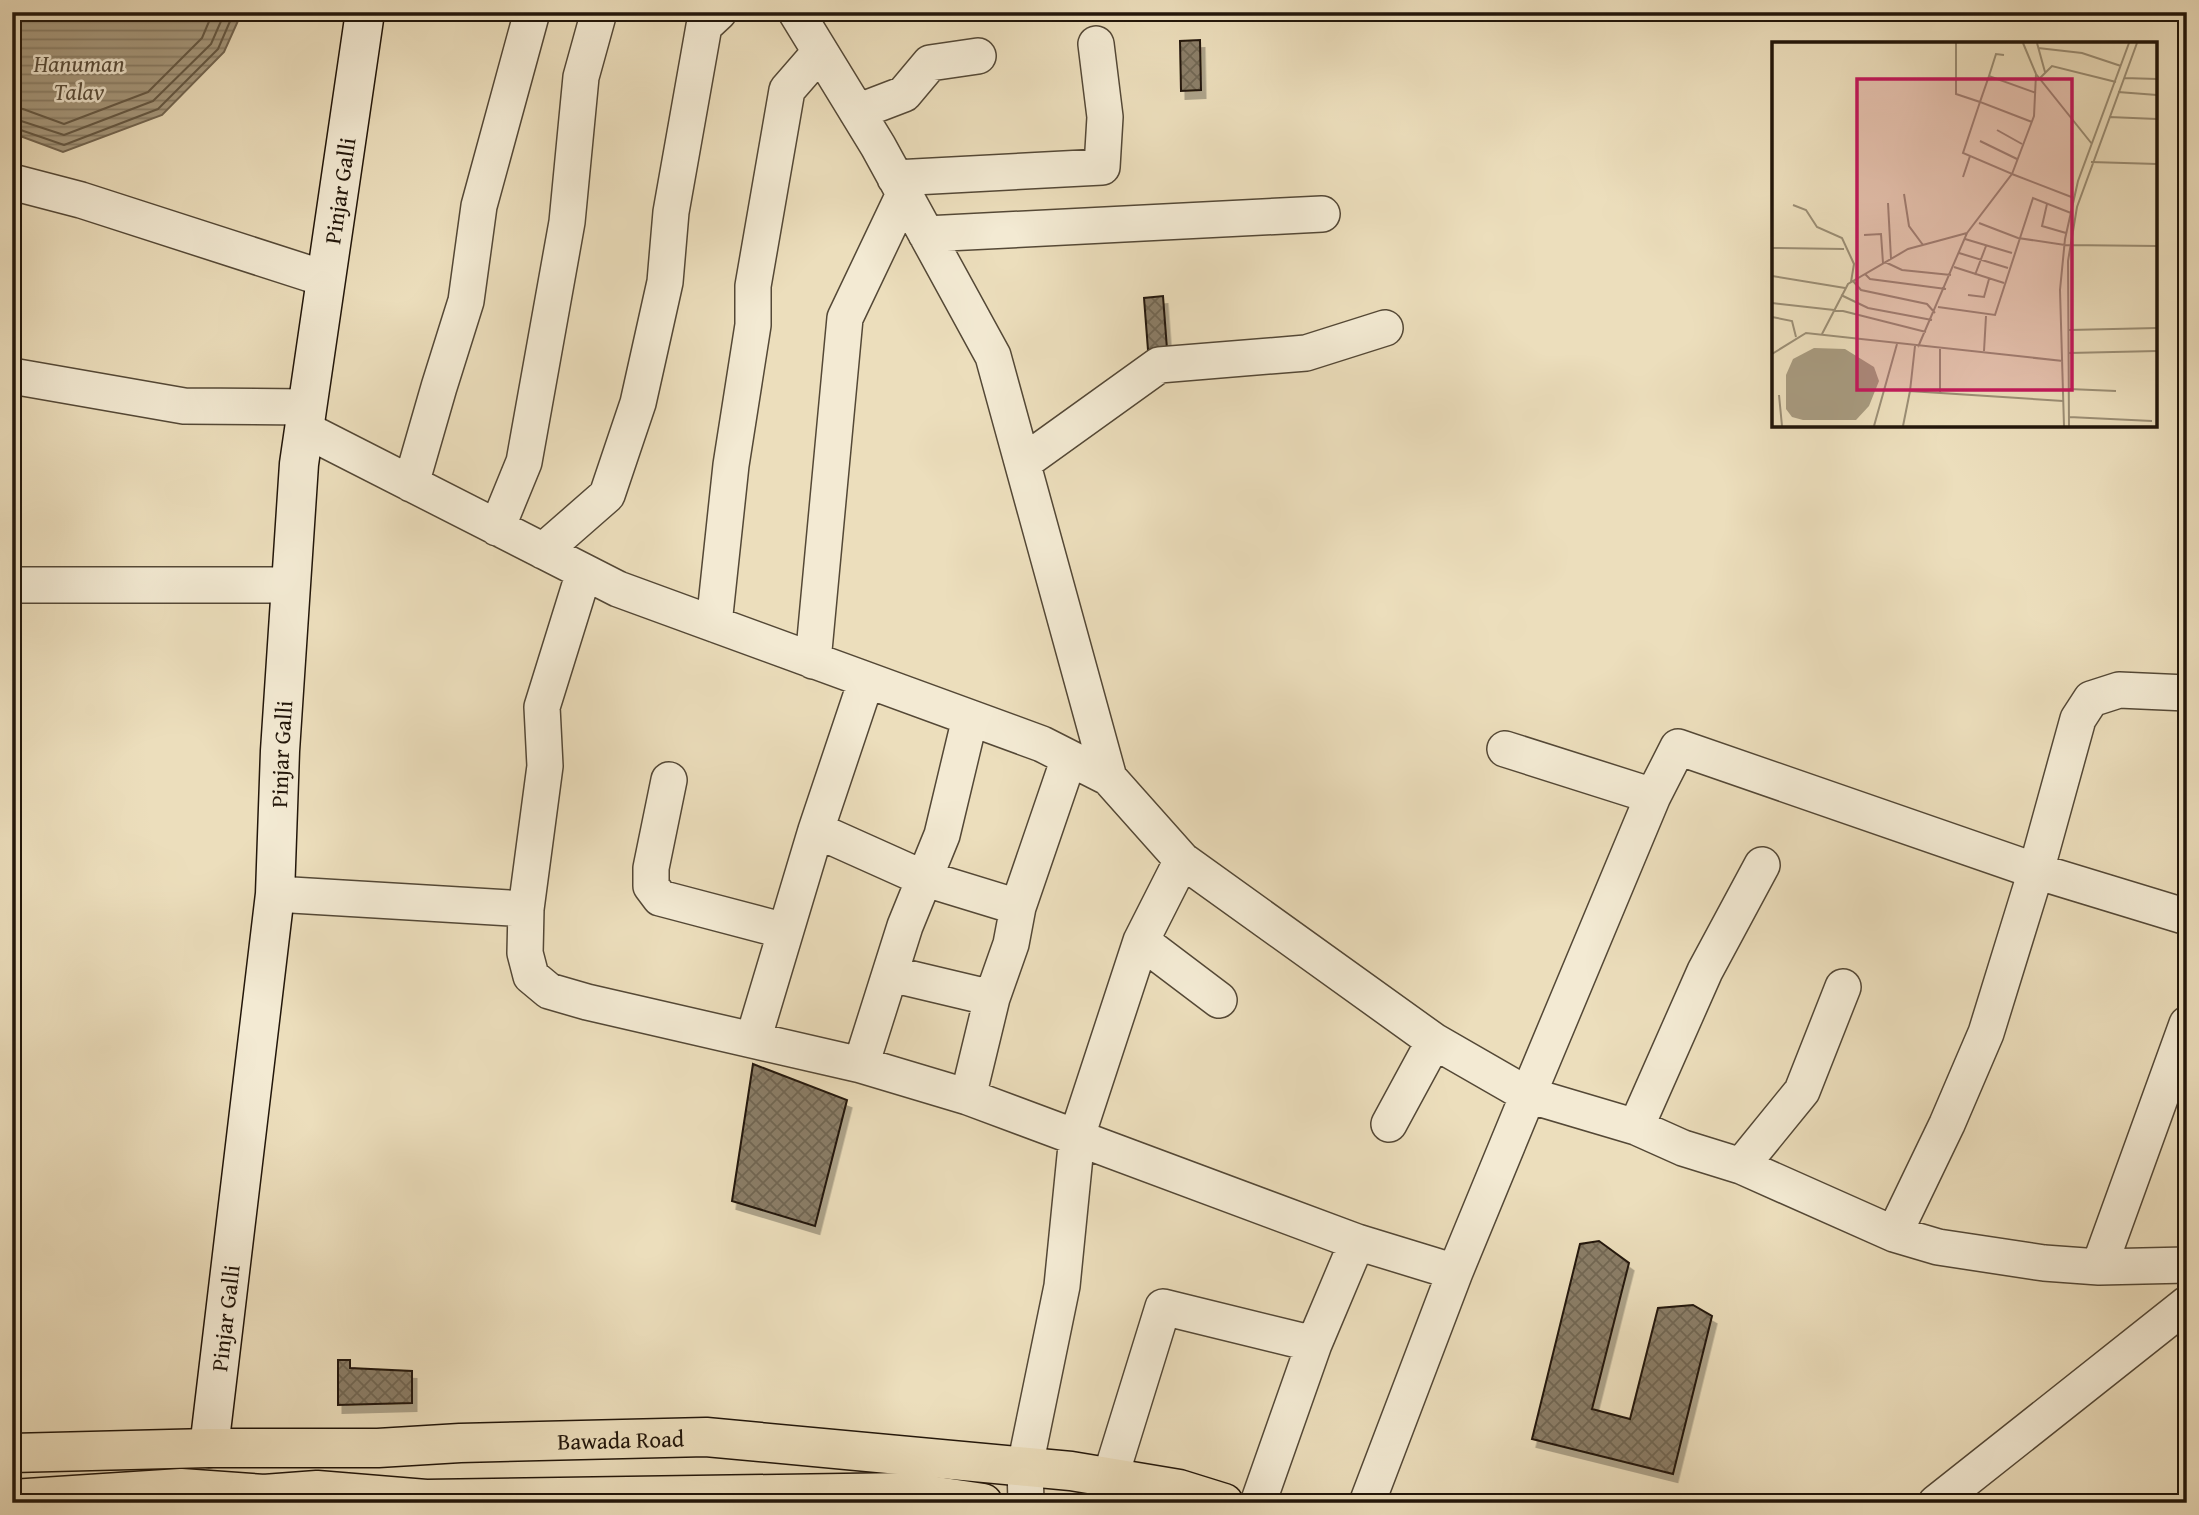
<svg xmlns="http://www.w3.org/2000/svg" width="2199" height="1515" viewBox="0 0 2199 1515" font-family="'Gentium Book Plus',serif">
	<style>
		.water { fill: url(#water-rules); stroke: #726550; stroke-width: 2 }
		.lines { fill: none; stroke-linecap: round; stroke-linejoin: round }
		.shore { stroke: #645844; stroke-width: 2 }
		.building { fill: url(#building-cross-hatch); stroke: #22160a; stroke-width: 2; filter: url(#shadow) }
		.street-casing { stroke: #544836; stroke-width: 38 }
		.secondary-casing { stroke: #22160a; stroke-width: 41 }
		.primary-casing { stroke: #22160a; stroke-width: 41 }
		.street { stroke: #f3ead3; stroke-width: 35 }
		.secondary { stroke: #f3ead3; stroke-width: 38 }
		.primary { stroke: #ecdebc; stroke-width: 38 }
		.labels { text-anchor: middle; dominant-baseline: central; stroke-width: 5; stroke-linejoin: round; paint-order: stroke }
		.street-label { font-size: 23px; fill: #22160a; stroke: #f3ead3 }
		.water-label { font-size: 24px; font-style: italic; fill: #574b39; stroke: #f3ead3 }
		.inset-road { fill: none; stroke: #9b8e75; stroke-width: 2 }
		.view { fill: #c2185b; fill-opacity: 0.15; stroke: #c2185b; stroke-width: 3.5 }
		.inset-edge { fill: none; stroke: #22160a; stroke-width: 3.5 }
	</style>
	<defs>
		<pattern id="water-rules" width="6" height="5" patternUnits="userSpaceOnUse" patternTransform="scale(1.75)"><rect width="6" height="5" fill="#a79a7f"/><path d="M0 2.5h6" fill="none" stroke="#887d66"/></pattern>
		<pattern id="building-cross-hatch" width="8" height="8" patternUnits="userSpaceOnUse" patternTransform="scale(1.75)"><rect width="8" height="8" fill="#8b7e67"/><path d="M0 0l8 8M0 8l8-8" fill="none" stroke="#716653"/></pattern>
		<filter id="shadow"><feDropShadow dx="4.5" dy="8" stdDeviation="0" flood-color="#0004"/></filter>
	</defs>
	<rect width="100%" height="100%" fill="#ecdebc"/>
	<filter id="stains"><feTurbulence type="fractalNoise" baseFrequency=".00286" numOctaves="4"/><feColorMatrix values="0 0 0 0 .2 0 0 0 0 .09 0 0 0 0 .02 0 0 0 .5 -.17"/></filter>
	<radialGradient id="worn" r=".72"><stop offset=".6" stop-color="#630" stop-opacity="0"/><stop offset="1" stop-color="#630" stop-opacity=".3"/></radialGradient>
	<path class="water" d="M 12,12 L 242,12 L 224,52 L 162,115 L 63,152 L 12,133 Z"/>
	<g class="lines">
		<path class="shore" d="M 12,107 L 23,109 L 64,124 L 148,92 L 202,38 L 213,12
			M 12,118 L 64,135 L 153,101 L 211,44 L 225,12
			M 12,127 L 64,145 L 158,109 L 218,49 L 234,12"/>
	</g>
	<path class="building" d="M 1200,40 L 1201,90 L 1181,91 L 1180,41 Z
		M 1163,296 L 1167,349 L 1148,350 L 1144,298 Z
		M 753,1064 L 847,1100 L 815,1226 L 732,1201 Z
		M 1599,1241 L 1629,1263 L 1592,1409 L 1630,1419 L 1658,1308 L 1693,1305 L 1712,1316 L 1673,1474 L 1532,1439 L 1580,1244 Z
		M 338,1360 L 350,1360 L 350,1368 L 412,1371 L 412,1403 L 338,1405 Z"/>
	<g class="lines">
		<g class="street-casing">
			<path id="street" d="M 796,12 L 878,146 L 993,356 L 1109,778
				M 857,112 L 904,94 L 930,63 L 978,56
				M 895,178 L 1102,167 L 1105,117 L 1096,44
				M 12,182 L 81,200 L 326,279
				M 926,234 L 1322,214
				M 12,376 L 184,406 L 307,407
				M 304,429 L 618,589 L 1042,744 L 1109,778 L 1182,860 L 1434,1041 L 1528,1095 L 1455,1272 L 1367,1503
				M 1024,462 L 1159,365 L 1306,353 L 1385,328
				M 411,484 L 439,387 L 466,301 L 479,206 L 532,12
				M 497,528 L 524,462 L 567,222 L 581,77 L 599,12
				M 543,551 L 607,495 L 638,403 L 665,282 L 671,212 L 704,26 L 719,12
				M 584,572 L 542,707 L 545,766 L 526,909 L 525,953 L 531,976 L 549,991 L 587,1002 L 861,1065 L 968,1097 L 1357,1242 L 1314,1344 L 1258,1503
				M 12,585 L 291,585
				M 714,624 L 731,465 L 753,325 L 753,286 L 787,90 L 820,52
				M 813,661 L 845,318 L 904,194
				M 2187,693 L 2119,690 L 2091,699 L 2078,719 L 2036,871 L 1678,747 L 1653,796 L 1528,1095 L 1636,1127 L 1683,1148 L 1741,1166 L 1894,1234 L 1938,1247 L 2044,1263 L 2099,1267 L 2187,1265
				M 1505,749 L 1653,796
				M 669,780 L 651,868 L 651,886 L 660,898 L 785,931
				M 816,830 L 923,878 L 1018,907
				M 275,894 L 526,909
				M 1141,941 L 1219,1000
				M 891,974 L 992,998
				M 753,1040 L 816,830 L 866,681
				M 861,1065 L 905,926 L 942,835 L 970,718
				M 968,1097 L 992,998 L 1011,944 L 1018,907 L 1069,758
				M 1389,1124 L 1434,1041
				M 1636,1127 L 1705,971 L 1762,865
				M 1741,1166 L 1802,1091 L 1843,987
				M 1894,1234 L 1947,1124 L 1986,1033 L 2036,871 L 2187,917
				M 1357,1242 L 1455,1272
				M 2099,1267 L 2187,1024
				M 1110,1478 L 1163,1307 L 1314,1344
				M 1026,1503 L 1025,1466 L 1062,1286 L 1077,1136 L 1141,941 L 1182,860
				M 1936,1503 L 2187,1304"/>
		</g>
		<g class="secondary-casing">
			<g id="secondary">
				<path id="s1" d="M 209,1448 L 275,894 L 280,751 L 299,464 L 365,12"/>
			</g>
		</g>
		<g class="primary-casing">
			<g id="primary">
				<path id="s2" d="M 12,1453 L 209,1448 L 378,1448 L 460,1443 L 706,1437 L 1071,1471 L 1179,1489 L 1224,1503"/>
				<path d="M 12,1499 L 181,1488 L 264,1494 L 317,1490 L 426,1499 L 909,1492 L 983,1503"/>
			</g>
		</g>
		<use href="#street" class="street"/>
		<use href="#secondary" class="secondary"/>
		<use href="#primary" class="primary"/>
	</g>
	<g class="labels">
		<g class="street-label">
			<text stroke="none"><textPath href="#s1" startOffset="1265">Pinjar Galli</textPath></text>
			<text stroke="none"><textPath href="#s1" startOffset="698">Pinjar Galli</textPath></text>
			<text stroke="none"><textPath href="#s1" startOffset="131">Pinjar Galli</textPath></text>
			<text stroke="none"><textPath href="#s2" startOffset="609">Bawada Road</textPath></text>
		</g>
		<g class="water-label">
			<text x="79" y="63">Hanuman<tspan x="79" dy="28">Talav</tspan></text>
		</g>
	</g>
	<g transform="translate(1772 42)">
		<rect width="385" height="385" fill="#ecdebc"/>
		<path d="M 42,306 L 73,307 L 102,325 L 107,339 L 97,364 L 84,378 L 31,378 L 20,375 L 14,367 L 14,333 L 21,317 Z" fill="#a79a7f"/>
		<path class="inset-road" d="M 184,1 L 184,52 L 208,60 L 191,111 L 240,132 L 262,74 L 264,32M 251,1 L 264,32 L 320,102M 265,1 L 273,30M 266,6 L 310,11 L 349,24M 217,34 L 224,12 L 232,13M 268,36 L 280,24 L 344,40M 352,36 L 385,37M 346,50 L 385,53M 337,75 L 385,77M 260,80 L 208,60 L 217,34 L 264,51M 225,88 L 250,102M 208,99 L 245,117M 319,120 L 385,122M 191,135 L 198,114M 132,152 L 137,184 L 151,203M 116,161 L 119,217M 275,162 L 270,184 L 294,191M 21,163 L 34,168 L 45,185 L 70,196 L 82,222 L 79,240M 207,181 L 246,196 L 293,203 L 385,204M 92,193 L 109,192 L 111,221M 193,197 L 240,211M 0,206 L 72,207M 187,211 L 236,226M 113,220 L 130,228 L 179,233M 182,225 L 232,241M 93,232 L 98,237 L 174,247M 203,233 L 214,204M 0,234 L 73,246M 81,239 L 89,248 L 155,262 L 163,271M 69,253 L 96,266 L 160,278M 196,253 L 212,255 L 217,237M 0,261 L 71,269 L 154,290M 166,265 L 223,273 L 261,156 L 299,171M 0,275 L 20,279 L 24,295M 297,288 L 385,286M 50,292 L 76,242 L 136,207 L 195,191M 143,304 L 138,349 L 291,359M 146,305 L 195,191 L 240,132 L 302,156M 168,307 L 168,352M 212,309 L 214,274M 297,311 L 385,309M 0,312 L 34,291 L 291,319M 297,347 L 344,349M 7,353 L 10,384M 297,375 L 380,379M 102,384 L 125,302M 131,384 L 138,349M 292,384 L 288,248 L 293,197 L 306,139 L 357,1M 297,384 L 296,219 L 305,165 L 365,1"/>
		<path class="view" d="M 85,37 L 300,37 L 300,348 L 85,348 Z"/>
		<rect width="385" height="385" class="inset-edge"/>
	</g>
	<rect width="2199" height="1515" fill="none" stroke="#ecdebc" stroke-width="42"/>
	<rect x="14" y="14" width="2171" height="1487" fill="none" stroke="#22160a" stroke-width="3.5"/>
	<rect x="21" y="21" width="2157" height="1473" fill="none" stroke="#22160a" stroke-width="2"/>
	<rect width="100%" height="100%" filter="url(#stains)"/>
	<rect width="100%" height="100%" fill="url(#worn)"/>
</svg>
